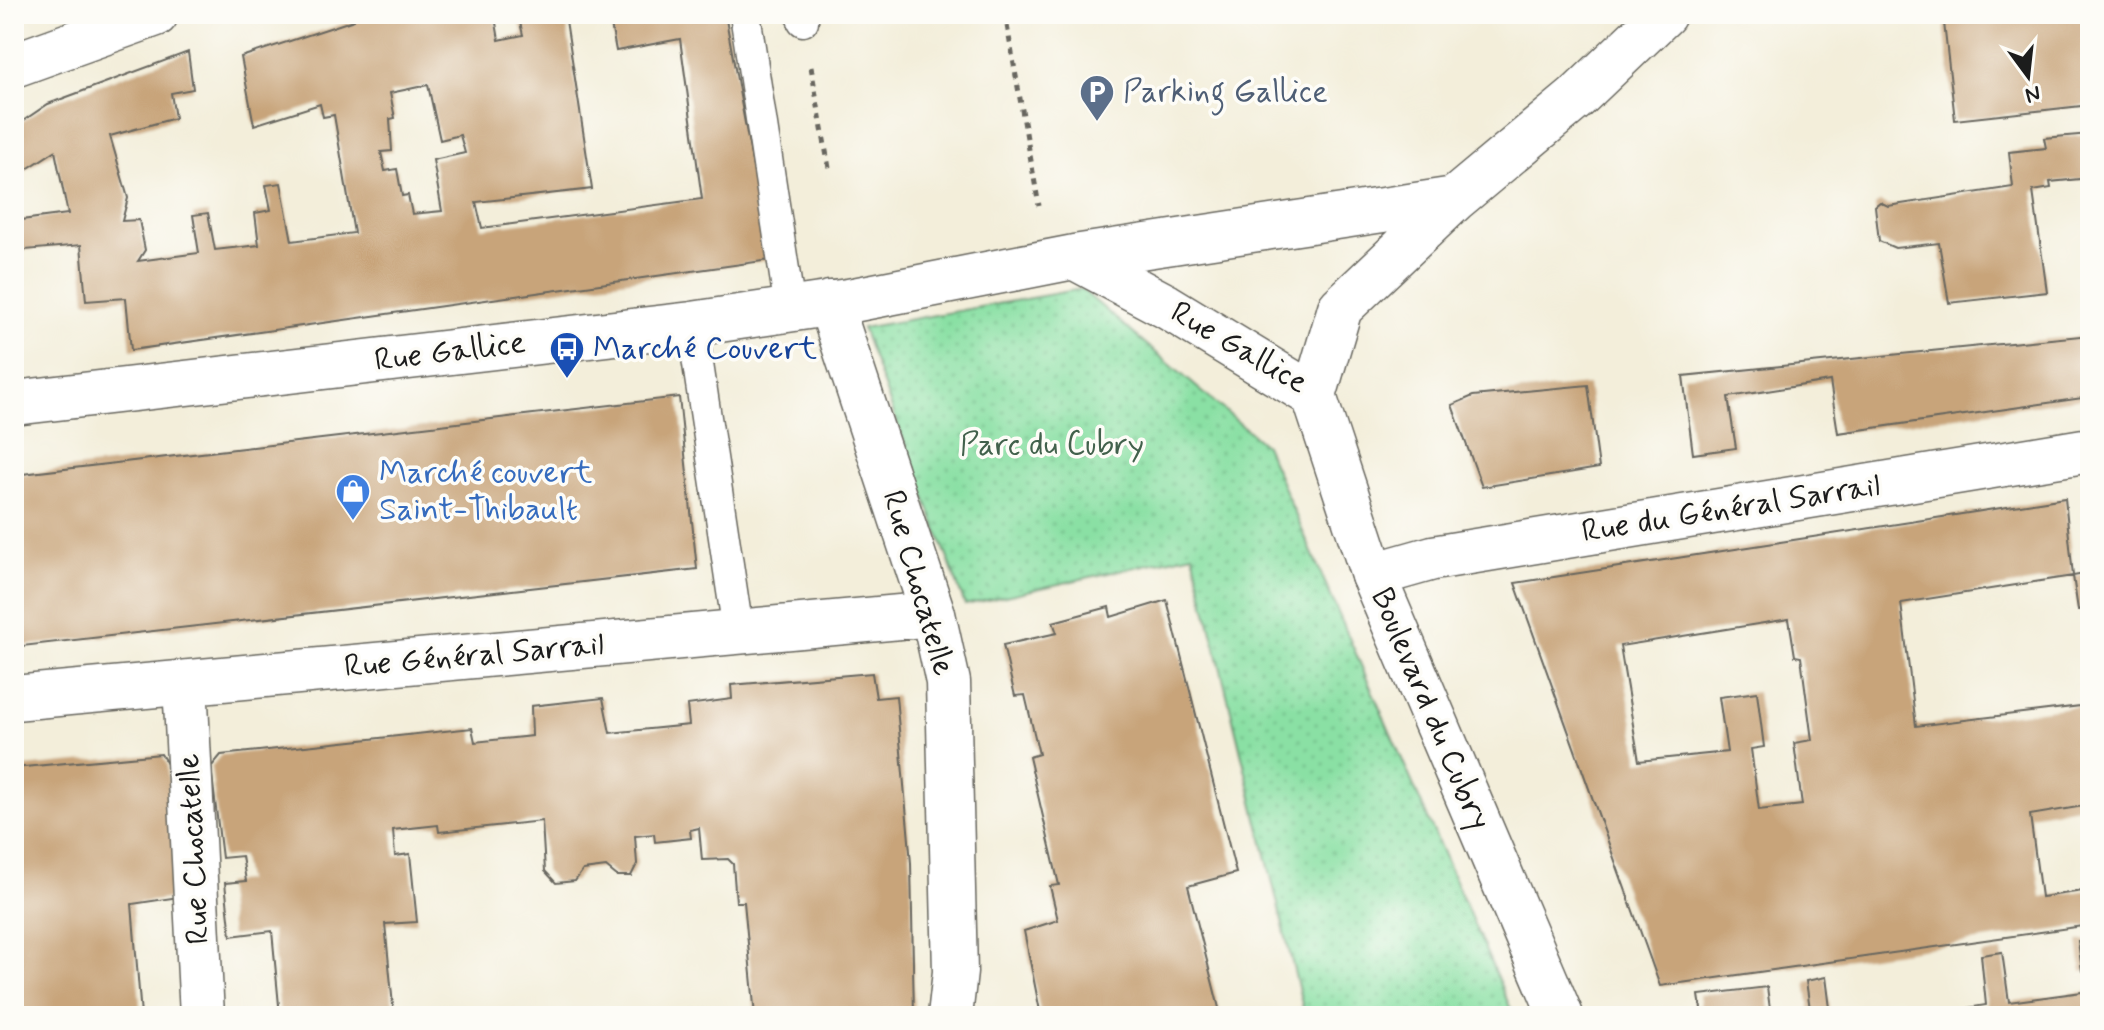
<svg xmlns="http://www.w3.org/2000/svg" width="2104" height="1030" viewBox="0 0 2104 1030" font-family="Mynerve,sans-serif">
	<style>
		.garden { fill: url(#garden-dots); stroke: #537e60; stroke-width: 2 }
		.building { fill: #c8a47a; fill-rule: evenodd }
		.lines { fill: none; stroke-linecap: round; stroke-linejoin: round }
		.service-casing { stroke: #67665e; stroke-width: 33 }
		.minor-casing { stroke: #67665e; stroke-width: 47 }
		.secondary-casing { stroke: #67665e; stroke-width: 47 }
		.path { stroke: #67665e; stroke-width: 5; stroke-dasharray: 6 6; stroke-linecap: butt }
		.service { stroke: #fff; stroke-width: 30 }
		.minor { stroke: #fff; stroke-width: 44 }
		.secondary { stroke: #fff; stroke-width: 44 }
		.labels { text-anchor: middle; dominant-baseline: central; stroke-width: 7; stroke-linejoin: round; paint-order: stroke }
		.service-label { font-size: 32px; fill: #4e5e75; stroke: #fdfcf7; text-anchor: start }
		.street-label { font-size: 32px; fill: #1c1c1c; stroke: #fdfcf7 }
		.transit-label { font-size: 32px; fill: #164399; stroke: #fdfcf7; text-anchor: start }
		.park-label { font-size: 32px; fill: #42614c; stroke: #fdfcf7 }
		.shop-label { font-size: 32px; fill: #366cbe; stroke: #fdfcf7; text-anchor: start }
	</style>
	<defs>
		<pattern id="garden-dots" width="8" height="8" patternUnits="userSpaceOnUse" patternTransform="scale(2)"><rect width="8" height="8" fill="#8ae0a4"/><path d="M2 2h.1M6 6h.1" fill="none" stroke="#76c08d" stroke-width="1.8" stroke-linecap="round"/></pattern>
	</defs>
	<rect width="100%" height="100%" fill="#fdfcf7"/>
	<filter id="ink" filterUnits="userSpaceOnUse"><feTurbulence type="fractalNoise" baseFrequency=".0125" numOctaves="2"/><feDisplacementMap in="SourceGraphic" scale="16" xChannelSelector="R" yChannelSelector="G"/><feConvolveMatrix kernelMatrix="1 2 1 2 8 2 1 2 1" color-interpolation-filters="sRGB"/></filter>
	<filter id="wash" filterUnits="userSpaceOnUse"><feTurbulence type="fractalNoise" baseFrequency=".006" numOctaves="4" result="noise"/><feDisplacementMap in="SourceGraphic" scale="32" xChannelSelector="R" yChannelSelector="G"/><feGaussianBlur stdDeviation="1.8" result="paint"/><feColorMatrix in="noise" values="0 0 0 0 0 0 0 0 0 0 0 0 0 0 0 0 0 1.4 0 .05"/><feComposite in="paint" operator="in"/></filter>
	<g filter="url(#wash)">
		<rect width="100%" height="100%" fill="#f3eeda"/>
		<path class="garden" d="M 1081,289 L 1265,445 L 1514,1016 L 1305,1016 L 1193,554 L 965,605 L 862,328 Z"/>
		<g id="blocks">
			<path class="building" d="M 353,14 L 478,14 L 484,20 L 495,17 L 499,40 L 523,35 L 518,14 L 565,14 L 592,189 L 476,202 L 482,228 L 702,199 L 680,39 L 616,51 L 609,14 L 725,14 L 770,260 L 131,350 L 126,298 L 86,301 L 81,245 L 14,251 L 14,221 L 68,214 L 55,151 L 24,171 L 14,156 L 14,127 L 48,104 L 188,52 L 193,89 L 171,93 L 175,118 L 110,136 L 128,198 L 122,221 L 139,220 L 145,250 L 138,261 L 199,253 L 193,215 L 208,213 L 215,250 L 259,245 L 255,213 L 271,210 L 266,185 L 281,183 L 292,241 L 354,233 L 334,115 L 323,117 L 320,104 L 254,125 L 241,57 L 354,20 ZM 428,85 L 440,140 L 460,135 L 465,153 L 433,160 L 442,211 L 412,214 L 408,195 L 402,196 L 397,169 L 385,171 L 381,152 L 392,151 L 390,119 L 395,118 L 390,93 Z
				M 1943,14 L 2090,14 L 2090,105 L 1955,120 Z
				M 2090,134 L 2090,178 L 2050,182 L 2051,188 L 2033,191 L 2047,292 L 1949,303 L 1939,243 L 1895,248 L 1879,241 L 1875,206 L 1880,202 L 1888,206 L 2013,187 L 2009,152 L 2046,148 L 2044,138 Z
				M 2090,335 L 2090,397 L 1838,433 L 1830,381 L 1728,397 L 1736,448 L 1693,454 L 1683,376 Z
				M 1588,385 L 1599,468 L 1482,487 L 1452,405 L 1473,396 Z
				M 679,397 L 697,569 L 14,647 L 14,475 Z
				M 2065,498 L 2073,576 L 1901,603 L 1916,726 L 2089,705 L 2090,805 L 2030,815 L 2041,897 L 2090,890 L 2090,925 L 1660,986 L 1515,583 ZM 1789,619 L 1795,656 L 1801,657 L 1812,740 L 1794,743 L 1802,805 L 1759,810 L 1751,749 L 1764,747 L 1757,692 L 1719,697 L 1727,752 L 1639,761 L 1620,646 Z
				M 2090,573 L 2090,608 L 2078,610 L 2073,576 Z
				M 1167,600 L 1236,873 L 1188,886 L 1221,1016 L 1041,1016 L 1024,931 L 1058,920 L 1050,886 L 1059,885 L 1029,757 L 1039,754 L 1025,695 L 1015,696 L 1003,645 L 1057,633 L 1053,622 L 1109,607 L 1111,617 Z
				M 872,673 L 876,698 L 896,696 L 911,863 L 914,1016 L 755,1016 L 744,902 L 736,902 L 733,864 L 728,859 L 702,860 L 699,828 L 690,830 L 691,838 L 655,842 L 654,834 L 635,836 L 637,864 L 631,876 L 617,876 L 606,867 L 583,870 L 575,881 L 556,883 L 545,871 L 542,821 L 439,832 L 438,825 L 393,830 L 395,856 L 410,854 L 417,922 L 385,924 L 394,1016 L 280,1016 L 272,931 L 231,936 L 225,883 L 246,881 L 242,856 L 222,858 L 211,767 L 221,755 L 472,728 L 475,742 L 532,736 L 531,706 L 603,698 L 610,733 L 689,725 L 687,705 L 732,699 L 731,685 Z
				M 161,754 L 167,764 L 179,897 L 132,904 L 141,1016 L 14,1016 L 14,768 Z
				M 2088,940 L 2090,969 L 2082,971 L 2078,941 Z
				M 2002,952 L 2009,1002 L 2090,991 L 2090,1016 L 1919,1016 L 1986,1005 L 1981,955 Z
				M 1826,977 L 1831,1016 L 1811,1016 L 1806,981 Z
				M 1767,987 L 1771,1016 L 1702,1016 L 1699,995 Z"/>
		</g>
	</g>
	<g filter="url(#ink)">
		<use href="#blocks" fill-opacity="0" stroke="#67665e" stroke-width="2"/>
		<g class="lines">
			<g class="service-casing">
				<path id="service" d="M 745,14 L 790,309
					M 801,14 L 803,21
					M 692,324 L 738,631"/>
			</g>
			<g class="minor-casing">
				<path id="minor" d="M 830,303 L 933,614 L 948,682 L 955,972 L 950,1016
					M 1373,575 L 1433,558 L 2090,450
					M 185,683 L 202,1016
					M 14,698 L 933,614"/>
			</g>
			<g class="secondary-casing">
				<path id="secondary" d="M 14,65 L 156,14
					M 1074,257 L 1166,306 L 1314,396
					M 1314,396 L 1373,575 L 1561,1016
					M 1314,396 L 1340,308 L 1455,199 L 1576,98 L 1664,14
					M 14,403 L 692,324 L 848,301 L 1074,257 L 1455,199"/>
			</g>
			<path class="path" d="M 1005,14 L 1039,206
				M 811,67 L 829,168"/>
			<use href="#service" class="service"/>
			<use href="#minor" class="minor"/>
			<use href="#secondary" class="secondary"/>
		</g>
	</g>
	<defs>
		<g id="parking-pin" transform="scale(1.8)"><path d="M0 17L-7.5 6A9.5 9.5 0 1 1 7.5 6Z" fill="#5c6f8a" stroke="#fdfcf7"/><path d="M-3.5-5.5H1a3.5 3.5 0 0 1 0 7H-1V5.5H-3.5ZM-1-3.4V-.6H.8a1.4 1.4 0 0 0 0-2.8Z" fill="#fff"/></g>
		<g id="bus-pin" transform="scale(1.8)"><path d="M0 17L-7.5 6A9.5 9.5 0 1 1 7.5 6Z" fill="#1a4fb4" stroke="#fdfcf7"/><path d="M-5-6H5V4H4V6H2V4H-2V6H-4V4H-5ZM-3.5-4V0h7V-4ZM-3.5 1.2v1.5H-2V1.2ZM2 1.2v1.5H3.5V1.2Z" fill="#fff"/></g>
		<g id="shop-pin" transform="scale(1.8)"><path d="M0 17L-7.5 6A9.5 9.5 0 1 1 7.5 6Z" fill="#3f7fe0" stroke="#fdfcf7"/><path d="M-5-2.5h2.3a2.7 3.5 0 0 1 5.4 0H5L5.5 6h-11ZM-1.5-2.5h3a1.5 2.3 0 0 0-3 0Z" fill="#fff"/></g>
	</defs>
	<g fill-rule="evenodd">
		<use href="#parking-pin" x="1097" y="92"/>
		<use href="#bus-pin" x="567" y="349"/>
		<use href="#shop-pin" x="353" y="491"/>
	</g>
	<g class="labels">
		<g class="service-label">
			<text x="1123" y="92">Parking Gallice</text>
		</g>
		<g class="street-label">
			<text transform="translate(1239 348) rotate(30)">Rue Gallice</text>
			<text transform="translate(450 352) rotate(-7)">Rue Gallice</text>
			<text transform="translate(1731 509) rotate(-9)">Rue du Général Sarrail</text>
			<text transform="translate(918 583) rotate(74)">Rue Chocatelle</text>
			<text transform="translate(474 656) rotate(-5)">Rue Général Sarrail</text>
			<text transform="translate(1430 709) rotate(67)">Boulevard du Cubry</text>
			<text transform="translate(194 849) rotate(-93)">Rue Chocatelle</text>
		</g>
		<g class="transit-label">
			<text x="593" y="349">Marché Couvert</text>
		</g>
		<g class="park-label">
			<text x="1052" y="445">Parc du Cubry</text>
		</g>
		<g class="shop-label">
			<text x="379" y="473">Marché couvert<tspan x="379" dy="37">Saint-Thibault</tspan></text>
		</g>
	</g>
	<rect width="2104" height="1030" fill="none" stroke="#fdfcf7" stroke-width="48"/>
	<g transform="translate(2028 76) rotate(165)" stroke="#fdfcf7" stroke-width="6" paint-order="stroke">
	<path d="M0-6L14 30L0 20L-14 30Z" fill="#1c1c1c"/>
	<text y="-12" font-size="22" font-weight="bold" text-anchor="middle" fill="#1c1c1c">N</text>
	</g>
</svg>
